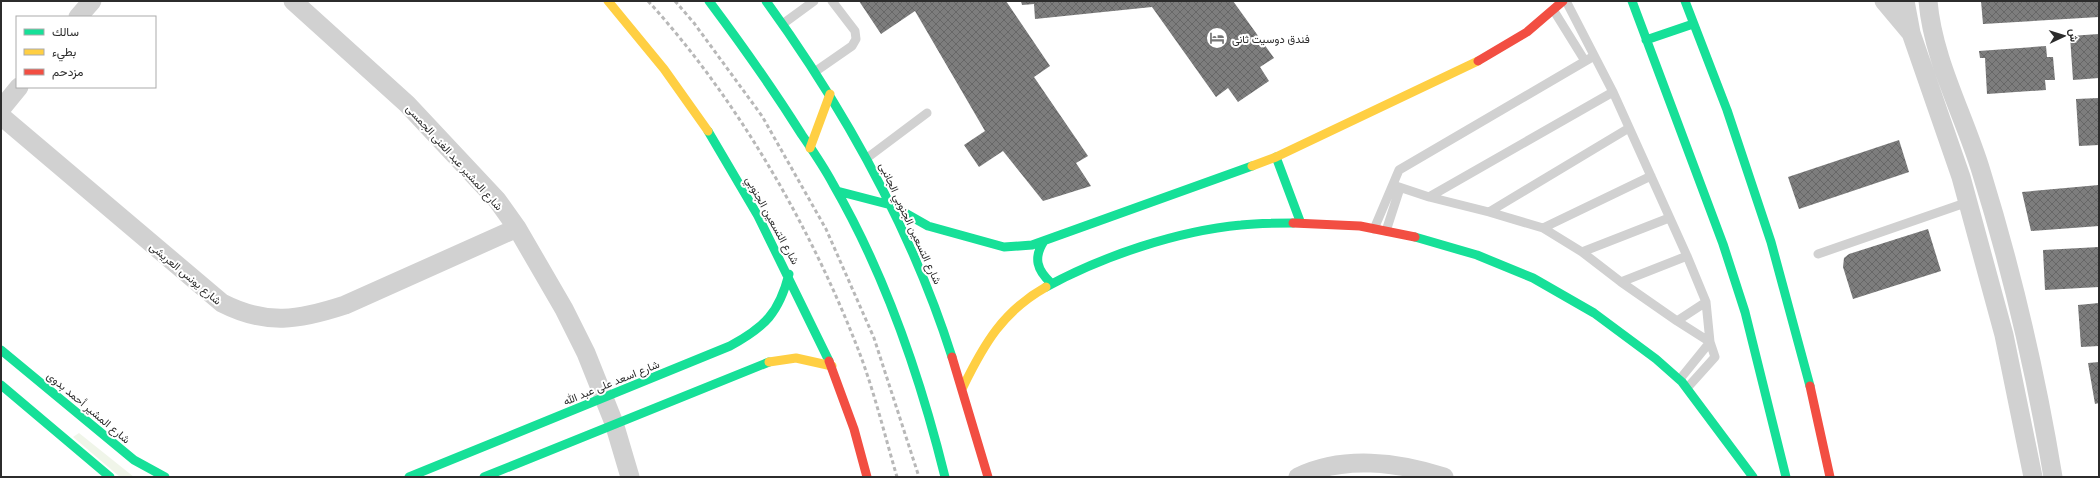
<svg xmlns="http://www.w3.org/2000/svg" width="2100" height="478" viewBox="0 0 2100 478" font-family="'Open Sans',Vazirmatn,sans-serif">
	<style>
		.grass { fill: url(#grass-tufts) }
		.building { fill: url(#building-cross-hatch) }
		.lines { fill: none; stroke-linecap: round; stroke-linejoin: round }
		.lane { stroke: #d1d1d1; stroke-width: 9 }
		.street { stroke: #d1d1d1; stroke-width: 19 }
		.fast { stroke: #16e098; stroke-width: 9 }
		.slow { stroke: #ffcf43; stroke-width: 9 }
		.jam { stroke: #f24e42; stroke-width: 9 }
		.rail { stroke: #b8b8b8; stroke-width: 3; stroke-dasharray: 4 3; stroke-linecap: butt }
		.labels { text-anchor: middle; dominant-baseline: central; stroke-width: 4; stroke-linejoin: round; paint-order: stroke }
		.poi-label { font-size: 11px; fill: #2c2c2c; stroke: #fff; text-anchor: start }
		.street-label { font-size: 11px; fill: #2c2c2c; stroke: #fff }
	</style>
	<defs>
		<pattern id="grass-tufts" width="24" height="20" patternUnits="userSpaceOnUse"><rect width="24" height="20" fill="#f0f5e9"/><path d="M3 7l-1-3M5 7V3M7 7l1-3M15 17l-1-3M17 17v-4M19 17l1-3" fill="none" stroke="#ced2c8"/></pattern>
		<pattern id="building-cross-hatch" width="8" height="8" patternUnits="userSpaceOnUse"><rect width="8" height="8" fill="#7d7d7d"/><path d="M0 0l8 8M0 8l8-8" fill="none" stroke="#676767"/></pattern>
	</defs>
	<rect width="100%" height="100%" fill="#fff"/>
	<path class="grass" d="M 79,433 L 134,477 L 120,477 L 73,437 Z"/>
	<path class="building" d="M 859,1 L 1006,1 L 1050,66 L 1034,77 L 1088,156 L 1076,163 L 1091,186 L 1043,201 L 1003,151 L 979,167 L 964,145 L 985,131 L 915,11 L 881,34 Z
		M 1021,1 L 1233,1 L 1274,58 L 1260,67 L 1269,81 L 1238,102 L 1228,88 L 1216,97 L 1152,7 L 1035,19 L 1034,4 L 1022,5 Z
		M 1981,1 L 2099,1 L 2099,17 L 1983,24 Z
		M 2099,34 L 2099,78 L 2073,80 L 2070,36 Z
		M 2046,46 L 2047,57 L 2053,57 L 2055,80 L 2045,80 L 2046,90 L 1987,94 L 1985,58 L 1980,58 L 1979,51 Z
		M 2099,98 L 2099,145 L 2079,146 L 2076,99 Z
		M 1899,140 L 1909,172 L 1799,209 L 1788,177 Z
		M 2099,185 L 2099,226 L 2031,231 L 2022,192 Z
		M 1928,229 L 1941,271 L 1853,299 L 1843,267 L 1844,258 L 1849,254 Z
		M 2099,247 L 2099,287 L 2045,290 L 2043,250 Z
		M 2099,303 L 2099,346 L 2081,347 L 2078,305 Z
		M 2099,362 L 2099,403 L 2095,404 L 2088,363 Z"/>
	<g class="lines">
		<path class="lane" d="M 1566,1 L 1613,92 L 1687,256 L 1706,302 L 1710,342 L 1680,379
			M 1554,11 L 1585,61
			M 784,23 L 814,1
			M 816,71 L 852,46 L 856,39 L 855,31 L 832,1
			M 867,158 L 927,113
			M 1393,185 L 1429,197 L 1489,212 L 1543,228 L 1582,252 L 1621,282 L 1677,321 L 1710,342 L 1715,357 L 1688,387
			M 1429,197 L 1613,92
			M 1489,212 L 1629,128
			M 1543,228 L 1651,176
			M 1374,229 L 1399,170 L 1594,56
			M 1386,231 L 1400,188
			M 1582,252 L 1669,218
			M 1818,254 L 1968,202
			M 1621,282 L 1687,256
			M 1677,321 L 1706,302"/>
		<path class="street" d="M 293,1 L 407,104 L 497,200 L 517,228 L 564,309 L 586,353 L 614,423 L 630,477
			M 1884,1 L 1910,32
			M 1905,1 L 1911,33 L 1961,177 L 2004,335 L 2033,477
			M 1928,1 C 1933,60 1964,115 1981,171 C 2012,271 2036,374 2053,477
			M 78,17 L 92,1
			M 1,109 L 19,87
			M 1,116 L 222,303 C 267,326 299,320 345,305 L 517,228
			M 1298,477 C 1343,455 1398,462 1444,477"/>
		<path class="fast" d="M 709,1 C 742,45 773,89 802,135 C 813,151 824,167 833,184 C 885,274 920,376 945,477
			M 766,1 C 845,110 911,228 952,357
			M 1632,1 L 1723,244 L 1745,312 L 1786,477
			M 1685,1 L 1727,110 L 1771,242 L 1810,386
			M 1646,40 L 1693,24
			M 708,131 L 758,216 L 829,361
			M 1276,157 L 1300,221
			M 837,191 L 891,205 L 928,226 L 1004,247 L 1032,245 L 1252,166
			M 1415,237 L 1477,255 L 1533,278 L 1594,313 L 1656,359 L 1682,382 L 1753,477
			M 1044,241 C 1033,258 1037,270 1051,283
			M 1046,287 C 1103,256 1177,231 1241,225 C 1258,223 1275,223 1293,223
			M 1,350 L 134,460 L 165,477
			M 1,385 L 110,477
			M 409,477 L 730,346 C 765,327 779,313 789,274
			M 484,477 L 769,362"/>
		<path class="slow" d="M 608,1 L 664,69 L 708,131
			M 810,148 L 830,94
			M 1252,166 L 1276,157 L 1478,61
			M 769,362 L 796,358 L 832,366
			M 963,387 C 984,344 1003,311 1046,287"/>
		<path class="jam" d="M 1478,61 L 1527,32 L 1563,1
			M 1293,223 L 1360,226 L 1415,237
			M 952,357 L 988,477
			M 829,361 L 854,429 L 867,477
			M 1810,386 L 1830,477"/>
		<path class="rail" d="M 648,1 C 735,96 809,224 856,344 C 873,386 884,433 897,477
			M 675,1 L 694,23 L 762,116 L 826,229 L 874,338 L 919,477"/>
	</g>
	<defs>
		<g id="hotel-ring" transform="scale(1.15)"><circle r="9.5" fill="#fff" stroke="#767676" stroke-width="1.5"/><path d="M-6-4.5h1.5V1H6V5H4.5V3h-9V5H-6ZM-4 0a1.8 1.8 0 1 1 3.6 0ZM.5 0V-2.5h3Q6-2.5 6 0Z" fill="#767676"/></g>
	</defs>
	<g fill-rule="evenodd">
		<use href="#hotel-ring" x="1217" y="38"/>
	</g>
	<g class="labels">
		<g class="poi-label">
			<text x="1232" y="38">فندق دوسيت ثانى</text>
		</g>
		<g class="street-label">
			<text transform="translate(455 157) rotate(48)">شارع المشير عبد الغنى الجمسى</text>
			<text transform="translate(773 220) rotate(61)">شارع التسعين الجنوبي</text>
			<text transform="translate(911 223) rotate(65)">شارع التسعين الجنوبي الجانبى</text>
			<text transform="translate(186 273) rotate(40)">شارع يونس العريشى</text>
			<text transform="translate(611 382) rotate(-22)">شارع اسعد على عبد الله</text>
			<text transform="translate(89 407) rotate(40)">شارع المشير أحمد بدوى</text>
		</g>
	</g>
	<rect width="2100" height="478" fill="none" stroke="#2c2c2c" stroke-width="4"/>
	<rect x="16" y="16" width="140" height="72" fill="#ffffff" stroke="#ababab"/>
	<rect x="24" y="29" width="20" height="6" fill="#16e098" stroke="#ababab"/>
	<text x="52" y="36" font-size="12" fill="#2c2c2c">سالك</text>
	<rect x="24" y="49" width="20" height="6" fill="#ffcf43" stroke="#ababab"/>
	<text x="52" y="56" font-size="12" fill="#2c2c2c">بطيء</text>
	<rect x="24" y="69" width="20" height="6" fill="#f24e42" stroke="#ababab"/>
	<text x="52" y="76" font-size="12" fill="#2c2c2c">مزدحم</text>
	<g transform="translate(2064 36) rotate(86)" stroke="#ffffff" stroke-width="3" paint-order="stroke">
	<path d="M0-3L7 15L0 10L-7 15Z" fill="#2c2c2c"/>
	<text y="-6" font-size="11" font-weight="bold" text-anchor="middle" fill="#2c2c2c">ش</text>
	</g>
</svg>
